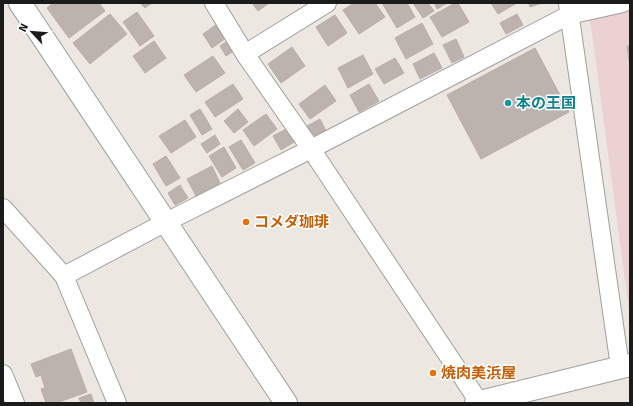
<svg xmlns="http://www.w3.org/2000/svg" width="633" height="406" viewBox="0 0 633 406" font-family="Signika,'Noto Sans JP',sans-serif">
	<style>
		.commercial { fill: #ecd1d3 }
		.building { fill: #bcb3af; stroke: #bcada5 }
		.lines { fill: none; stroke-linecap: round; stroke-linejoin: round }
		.minor-casing { stroke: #9f9f9f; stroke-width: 20 }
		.tertiary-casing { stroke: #9f9f9f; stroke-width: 24 }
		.minor { stroke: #fff; stroke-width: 18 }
		.tertiary { stroke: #fff; stroke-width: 22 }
		.culture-dot { fill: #0f9aa8; stroke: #fff; stroke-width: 1.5 }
		.food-dot { fill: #e8710a; stroke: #fff; stroke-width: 1.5 }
		.labels { text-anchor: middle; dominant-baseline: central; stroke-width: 3; stroke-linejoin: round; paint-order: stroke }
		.culture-label { font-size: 15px; font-weight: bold; fill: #0d838f; stroke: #fff; text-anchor: start }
		.food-label { font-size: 15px; font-weight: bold; fill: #c56008; stroke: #fff; text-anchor: start }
	</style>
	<rect width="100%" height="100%" fill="#ece7e1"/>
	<path class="commercial" d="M 630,10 L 630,318 L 590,19 Z"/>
	<path class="building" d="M 53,3 L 99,3 L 105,11 L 69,38 L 47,8 Z
		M 140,3 L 152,3 L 145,8 Z
		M 252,3 L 269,3 L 258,11 Z
		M 354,3 L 375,3 L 385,17 L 359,34 L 343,10 Z
		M 382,3 L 407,3 L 415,17 L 397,28 Z
		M 413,3 L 428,3 L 434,11 L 423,18 Z
		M 434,3 L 447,3 L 437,9 Z
		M 455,3 L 458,3 L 469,22 L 442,37 L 430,17 Z
		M 491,3 L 517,3 L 498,14 Z
		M 529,3 L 542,3 L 530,7 Z
		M 137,12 L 154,36 L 140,46 L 123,22 Z
		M 110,14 L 127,34 L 90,64 L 73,43 Z
		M 517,14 L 523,25 L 506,34 L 500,23 Z
		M 335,15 L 347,33 L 328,46 L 316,27 Z
		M 422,23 L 433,44 L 406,59 L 395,38 Z
		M 217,24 L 226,38 L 212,48 L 203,34 Z
		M 456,39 L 464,57 L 452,63 L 443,45 Z
		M 229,40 L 235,50 L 226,56 L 220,46 Z
		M 154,41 L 166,58 L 145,73 L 133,56 Z
		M 627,46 L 630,46 L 630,67 Z
		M 292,47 L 305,66 L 281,83 L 268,64 Z
		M 535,48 L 569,112 L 481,159 L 447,95 Z
		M 434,53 L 442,68 L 420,79 L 413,64 Z
		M 363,55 L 373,74 L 348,88 L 338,68 Z
		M 213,56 L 225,73 L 196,92 L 184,75 Z
		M 395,58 L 404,73 L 384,84 L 375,69 Z
		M 233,84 L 243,99 L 215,117 L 205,102 Z
		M 369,84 L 379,101 L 359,112 L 350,95 Z
		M 325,85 L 336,101 L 310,119 L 299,104 Z
		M 200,109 L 212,129 L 202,135 L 190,115 Z
		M 238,109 L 248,122 L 234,133 L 224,121 Z
		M 266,114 L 277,129 L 254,146 L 243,130 Z
		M 320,119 L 326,131 L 314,138 L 307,126 Z
		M 185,120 L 196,137 L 171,153 L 159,136 Z
		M 288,128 L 296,141 L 281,150 L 273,136 Z
		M 215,135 L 220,144 L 207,153 L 201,144 Z
		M 241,140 L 255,163 L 243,170 L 229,147 Z
		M 224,147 L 236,168 L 222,177 L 209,156 Z
		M 166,156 L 180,178 L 166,186 L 153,164 Z
		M 212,166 L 220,183 L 196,196 L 187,179 Z
		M 180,185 L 188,198 L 175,205 L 168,193 Z
		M 71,349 L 87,392 L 56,403 L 52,403 L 51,401 L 46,403 L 41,389 L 45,388 L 41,375 L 36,377 L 31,364 Z
		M 91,394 L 94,403 L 81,403 L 79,398 Z"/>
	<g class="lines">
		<g class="minor-casing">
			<path id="minor" d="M 214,3 L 245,54 L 311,149 L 479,402
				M 568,4 L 620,367
				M 245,54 L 327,3
				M 3,208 L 64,276 L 117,403
				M 64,276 L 166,222 L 311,149 L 569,15 L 623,3
				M 3,374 L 15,403"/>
		</g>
		<g class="tertiary-casing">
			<path id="tertiary" d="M 20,3 L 286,403
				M 476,403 L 630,365"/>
		</g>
		<use href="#minor" class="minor"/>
		<use href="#tertiary" class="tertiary"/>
	</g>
	<circle class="culture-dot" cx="508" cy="103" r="4"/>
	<g class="food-dot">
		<circle cx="246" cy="222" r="4"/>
		<circle cx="433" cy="373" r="4"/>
	</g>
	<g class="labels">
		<g class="culture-label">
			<text x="516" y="103">本の王国</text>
		</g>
		<g class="food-label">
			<text x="254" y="222">コメダ珈琲</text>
			<text x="441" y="373">焼肉美浜屋</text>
		</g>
	</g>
	<rect width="633" height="406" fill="none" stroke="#1b1b1b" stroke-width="8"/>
	<g transform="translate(32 32) rotate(296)" stroke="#ffffff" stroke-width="3" paint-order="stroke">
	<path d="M0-3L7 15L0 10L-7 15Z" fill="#1b1b1b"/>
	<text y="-6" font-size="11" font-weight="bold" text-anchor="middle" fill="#1b1b1b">N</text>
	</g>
</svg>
